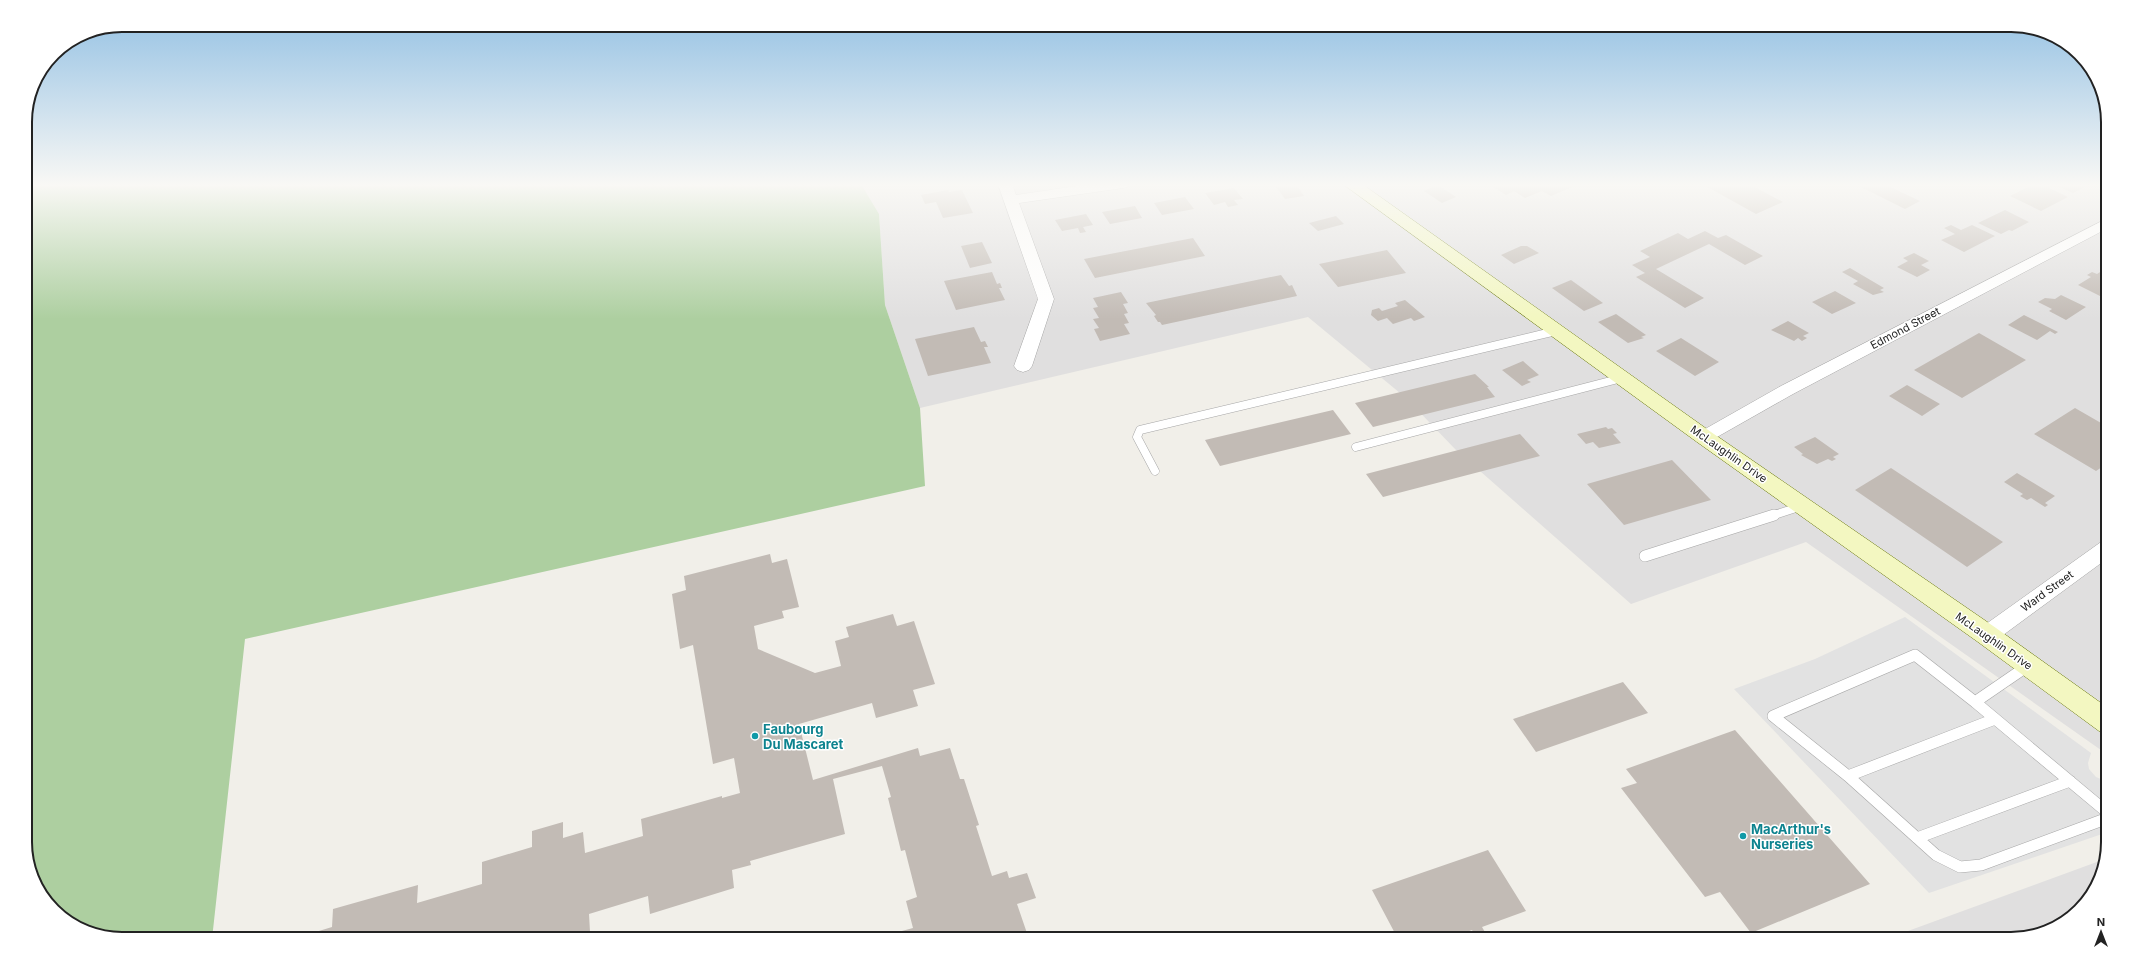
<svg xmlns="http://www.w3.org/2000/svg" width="2133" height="964" viewBox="0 0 2133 964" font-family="Inter,sans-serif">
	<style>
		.residential { fill: #e0dfdf }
		.forest { fill: #adcfa0 }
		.parking { fill: #e2e2e2 }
		.building { fill: #c2bbb5 }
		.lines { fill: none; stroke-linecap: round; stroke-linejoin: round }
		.service-far1-casing { stroke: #a6a6a6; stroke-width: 9 }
		.service-casing { stroke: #a6a6a6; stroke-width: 12 }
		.minor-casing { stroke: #a6a6a6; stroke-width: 1 }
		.secondary-casing { stroke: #69770a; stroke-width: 1 }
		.service-far1 { stroke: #fff; stroke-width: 8 }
		.service { stroke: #fff; stroke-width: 11 }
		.minor { fill: #fff; fill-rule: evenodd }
		.secondary { fill: #f3f7c1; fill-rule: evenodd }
		.culture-dot { fill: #0f9aa8; stroke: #fff; stroke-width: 1.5 }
		.labels { text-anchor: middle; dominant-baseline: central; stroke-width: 3; stroke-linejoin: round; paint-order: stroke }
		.street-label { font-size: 11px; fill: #222; stroke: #fff }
		.near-culture-label { font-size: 13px; font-weight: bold; fill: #0d838f; stroke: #fff; text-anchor: start }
		.rim { fill: none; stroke: #222; stroke-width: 2 }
	</style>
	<rect width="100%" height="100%" fill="#f1efe9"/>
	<path class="residential" d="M 861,184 L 2108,184 L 2108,755 L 1806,542 L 1631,604 L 1455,449 L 1406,398 L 1308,317 L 920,408 L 885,305 L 879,214 Z
		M 2105,859 L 2101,879 L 2065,923 L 2011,939 L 1886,939 Z"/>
	<path class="forest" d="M 25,184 L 861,184 L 879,214 L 885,305 L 920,408 L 925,486 L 245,639 L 212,939 L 122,939 L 85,932 L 41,896 L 25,849 Z"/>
	<path class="parking" d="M 1905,617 L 2091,753 L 2088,763 L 2089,769 L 2096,777 L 2108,782 L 2108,832 L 1929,893 L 1734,689 L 1815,659 Z"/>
	<path class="building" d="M 1274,184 L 1296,184 L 1304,196 L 1285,199 Z
		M 1489,184 L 1519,184 L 1523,187 L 1530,184 L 1579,184 L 1551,196 L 1542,191 L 1525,198 L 1514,191 L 1506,195 Z
		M 1702,184 L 1749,184 L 1783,202 L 1756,214 Z
		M 1855,184 L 1884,184 L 1920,201 L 1905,209 Z
		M 2034,184 L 2041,184 L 2068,197 L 2041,211 L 2010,196 Z
		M 2053,184 L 2090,184 L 2073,193 Z
		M 1438,185 L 1456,197 L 1442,203 L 1424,191 Z
		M 1234,188 L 1243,199 L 1234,200 L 1238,205 L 1228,207 L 1225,202 L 1214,205 L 1205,193 Z
		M 948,190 L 949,192 L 962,190 L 973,213 L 943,218 L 936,202 L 925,204 L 921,195 Z
		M 1185,197 L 1194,209 L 1162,215 L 1154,203 Z
		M 1135,206 L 1142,218 L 1110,224 L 1102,212 Z
		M 2005,210 L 2029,222 L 2012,231 L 2009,230 L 2001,234 L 1978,223 Z
		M 1086,214 L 1093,225 L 1083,227 L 1086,232 L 1080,233 L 1078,228 L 1062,231 L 1055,220 Z
		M 1336,216 L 1344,224 L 1318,231 L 1309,223 Z
		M 1951,225 L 1961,230 L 1972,225 L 1995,236 L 1964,252 L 1941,240 L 1955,234 L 1944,228 Z
		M 1705,231 L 1718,238 L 1726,235 L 1763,256 L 1745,265 L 1709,244 L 1656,269 L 1704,298 L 1685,308 L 1636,277 L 1645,273 L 1632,265 L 1650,257 L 1640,251 L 1678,233 L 1688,239 Z
		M 1193,238 L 1205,256 L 1095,278 L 1084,259 Z
		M 982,242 L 992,263 L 970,268 L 961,246 Z
		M 1521,246 L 1527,246 L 1539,253 L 1514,264 L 1501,255 Z
		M 1387,250 L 1406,273 L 1338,287 L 1319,264 Z
		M 1914,253 L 1929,261 L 1921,265 L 1930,270 L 1917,277 L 1897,267 L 1908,261 L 1903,258 Z
		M 2108,267 L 2108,300 L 2078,285 L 2091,277 L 2087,275 L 2092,272 L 2097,274 Z
		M 1850,268 L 1884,288 L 1880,290 L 1884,292 L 1873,295 L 1853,284 L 1858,281 L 1842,272 Z
		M 992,272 L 997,284 L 1000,283 L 1002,288 L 999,288 L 1005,300 L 956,310 L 944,281 Z
		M 1281,275 L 1289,286 L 1292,285 L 1297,296 L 1162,325 L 1160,322 L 1158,322 L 1154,316 L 1156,315 L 1146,303 Z
		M 1571,280 L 1603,303 L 1584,311 L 1552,288 Z
		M 1835,291 L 1856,303 L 1832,314 L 1812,302 Z
		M 1121,292 L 1128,303 L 1123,304 L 1128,313 L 1124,314 L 1129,323 L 1124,324 L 1130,334 L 1100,341 L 1094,329 L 1099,328 L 1093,319 L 1099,318 L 1093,308 L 1098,307 L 1093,298 Z
		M 2061,295 L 2086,307 L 2066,320 L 2049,311 L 2052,309 L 2038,302 L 2045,298 L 2055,299 Z
		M 1405,300 L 1425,317 L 1414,321 L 1411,318 L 1393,324 L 1387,318 L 1378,321 L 1371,315 L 1372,310 L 1379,308 L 1382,311 L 1398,306 L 1395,303 Z
		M 1616,314 L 1646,335 L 1641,337 L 1644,338 L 1628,343 L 1598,322 Z
		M 2024,315 L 2058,332 L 2055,334 L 2050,331 L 2037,340 L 2008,325 Z
		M 1788,321 L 1809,333 L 1803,336 L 1807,338 L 1802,341 L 1798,338 L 1794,341 L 1771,330 Z
		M 974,327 L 981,342 L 985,341 L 988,347 L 984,347 L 991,363 L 928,376 L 915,339 Z
		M 1979,333 L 2026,360 L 1962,398 L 1914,370 Z
		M 1681,338 L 1719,362 L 1695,376 L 1656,351 Z
		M 1523,361 L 1539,375 L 1527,380 L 1531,382 L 1522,386 L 1502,370 Z
		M 1475,374 L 1489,387 L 1487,387 L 1495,397 L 1373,427 L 1355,403 Z
		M 1907,385 L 1940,404 L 1922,416 L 1889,396 Z
		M 2075,408 L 2108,427 L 2108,463 L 2096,471 L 2034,434 Z
		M 1333,410 L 1351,434 L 1220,466 L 1205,440 Z
		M 1606,427 L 1608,429 L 1612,428 L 1617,433 L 1613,434 L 1621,443 L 1599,448 L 1593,442 L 1586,444 L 1577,434 Z
		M 1520,434 L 1540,456 L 1383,497 L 1366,474 Z
		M 1815,437 L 1839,454 L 1833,457 L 1836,459 L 1832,461 L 1828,459 L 1817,464 L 1801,455 L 1803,454 L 1794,447 Z
		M 1672,460 L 1711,500 L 1624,525 L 1587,484 Z
		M 1891,468 L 2003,542 L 1967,567 L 1855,490 Z
		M 2017,473 L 2055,496 L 2045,503 L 2048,505 L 2045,507 L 2031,498 L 2027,500 L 2020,496 L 2023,494 L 2004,482 Z
		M 770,554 L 772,563 L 787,559 L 799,607 L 782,611 L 784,618 L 754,626 L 758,649 L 815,673 L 841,666 L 835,641 L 849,637 L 846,627 L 893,614 L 897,626 L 914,621 L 935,684 L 913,690 L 918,706 L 876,718 L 872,703 L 799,724 L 813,780 L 918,748 L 920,756 L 950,748 L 960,779 L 964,779 L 979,825 L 976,826 L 992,876 L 1007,871 L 1009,878 L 1027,873 L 1036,898 L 1017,904 L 1029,939 L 872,939 L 913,928 L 906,901 L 917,897 L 905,850 L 901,851 L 888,798 L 891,797 L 882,766 L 833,779 L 845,834 L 750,861 L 751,865 L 732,870 L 734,888 L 650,914 L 648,896 L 589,914 L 590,932 L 568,939 L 308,939 L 309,934 L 332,927 L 333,909 L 418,885 L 417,903 L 482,884 L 482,862 L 532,847 L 532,831 L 563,822 L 563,838 L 583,832 L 585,853 L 643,836 L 641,819 L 722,796 L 722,798 L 740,793 L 734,758 L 713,764 L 693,645 L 680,649 L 672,594 L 686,590 L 684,576 Z
		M 1623,682 L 1648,713 L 1536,752 L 1513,719 Z
		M 1735,730 L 1870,884 L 1751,933 L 1720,892 L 1705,897 L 1621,788 L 1637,783 L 1626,769 Z
		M 1488,850 L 1526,911 L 1482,927 L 1489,939 L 1477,939 L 1472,930 L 1448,939 L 1398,939 L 1372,890 Z
		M 1225,932 L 1229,939 L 1207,939 Z"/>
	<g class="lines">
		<g class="service-far1-casing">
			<path id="service-far1" d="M 1356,447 L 1622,378
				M 1155,471 L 1137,437 L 1140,430 L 1556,331
				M 1771,516 L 1802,506"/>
		</g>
		<g class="service-casing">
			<path id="service" d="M 1645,556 L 1774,515
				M 1975,702 L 2029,665
				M 1848,776 L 1995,719
				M 2108,813 L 1975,702 L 1915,655 L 1773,716 L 1848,776 L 1936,855 L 1960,867 L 1981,865 L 2108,818
				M 1917,838 L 2070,781"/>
		</g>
		<g class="minor-casing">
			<path id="minor" d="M 998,184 L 1012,184 L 1016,195 L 1091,184 L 1130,184 L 1128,187 L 1123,188 L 1019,203 L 1054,299 L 1032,366 L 1029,370 L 1023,372 L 1017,370 L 1014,366 L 1038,299 Z
				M 2108,218 L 2108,228 L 1793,394 L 1710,441 L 1704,443 L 1698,441 L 1695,437 L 1698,433 L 1781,386 Z
				M 2108,539 L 2108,558 L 1995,641 L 1987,644 L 1979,641 L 1976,635 L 1979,629 L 2101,542 Z"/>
		</g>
		<g class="secondary-casing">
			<path id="secondary" d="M 1343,184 L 1362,184 L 1711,432 L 1996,628 L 2108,708 L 2108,734 L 2099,731 L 1978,642 L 1697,442 Z"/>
		</g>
		<use href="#service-far1" class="service-far1"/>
		<use href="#service" class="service"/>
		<use href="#minor" class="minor"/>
		<use href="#secondary" class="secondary"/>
	</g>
	<linearGradient id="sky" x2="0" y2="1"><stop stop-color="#90bfe3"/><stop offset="0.58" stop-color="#f9f8f5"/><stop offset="1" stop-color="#f9f8f5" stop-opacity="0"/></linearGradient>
	<rect width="2133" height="319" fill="url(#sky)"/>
	<g class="culture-dot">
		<circle cx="755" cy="736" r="4"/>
		<circle cx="1743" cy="836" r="4"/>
	</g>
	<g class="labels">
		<g class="street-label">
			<text transform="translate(1905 328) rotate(-28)">Edmond Street</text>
			<text transform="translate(1729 454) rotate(35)">McLaughlin Drive</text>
			<text transform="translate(2047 591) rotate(-36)">Ward Street</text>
			<text transform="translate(1994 641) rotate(35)">McLaughlin Drive</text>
		</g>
		<g class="near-culture-label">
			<text x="763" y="729">Faubourg<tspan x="763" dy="15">Du Mascaret</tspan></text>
			<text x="1751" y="829">MacArthur's<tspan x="1751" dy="15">Nurseries</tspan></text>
		</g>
	</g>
	<path d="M0 0H2133V964H0ZM122 32H2011A90 90 0 0 1 2101 122V842A90 90 0 0 1 2011 932H122A90 90 0 0 1 32 842V122A90 90 0 0 1 122 32Z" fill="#fff" fill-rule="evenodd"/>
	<path class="rim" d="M122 32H2011A90 90 0 0 1 2101 122V842A90 90 0 0 1 2011 932H122A90 90 0 0 1 32 842V122A90 90 0 0 1 122 32Z"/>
	<g transform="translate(2101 932)" stroke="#ffffff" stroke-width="3" paint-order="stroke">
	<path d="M0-3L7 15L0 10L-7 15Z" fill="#222222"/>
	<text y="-6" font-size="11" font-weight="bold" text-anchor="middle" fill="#222222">N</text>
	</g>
</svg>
